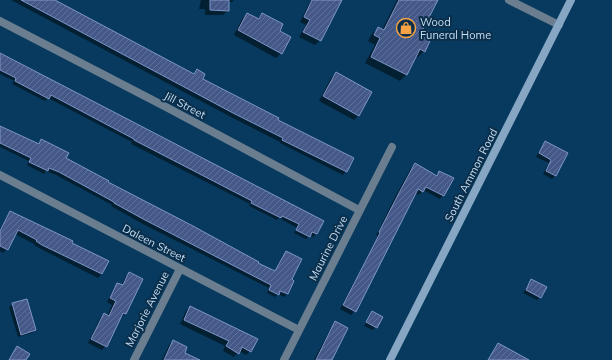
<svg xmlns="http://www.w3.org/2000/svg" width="612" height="360" viewBox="0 0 612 360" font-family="Mulish,sans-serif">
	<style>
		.shadow { fill: #0007 }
		.building { fill: url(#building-hatch); stroke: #7e95c8 }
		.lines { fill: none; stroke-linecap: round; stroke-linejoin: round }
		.minor { stroke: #6a7e90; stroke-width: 8 }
		.secondary { stroke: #86a6c3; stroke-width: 8 }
		.labels { text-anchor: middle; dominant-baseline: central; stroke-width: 4; stroke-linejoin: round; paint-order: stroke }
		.poi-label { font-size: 11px; fill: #c6dff5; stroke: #0b2f4b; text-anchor: start }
		.street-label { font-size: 11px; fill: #c6dff5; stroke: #0b2f4b }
	</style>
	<defs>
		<pattern id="building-hatch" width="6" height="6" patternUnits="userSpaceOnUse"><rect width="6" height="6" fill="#455988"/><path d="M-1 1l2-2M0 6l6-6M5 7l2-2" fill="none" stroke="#5e7099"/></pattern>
	</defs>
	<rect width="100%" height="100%" fill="#073a5e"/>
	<path class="shadow" d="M 11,0 L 52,0 L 194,74 L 197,70 L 201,80 L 277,120 L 346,171 L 343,175 L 280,143 L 280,142 L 229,116 Z
		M 201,0 L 234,0 L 232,2 L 228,2 L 228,11 L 223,15 L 205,15 L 205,9 L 199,9 Z
		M 311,0 L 341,0 L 320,40 L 315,45 L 299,37 L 306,25 L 300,22 Z
		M 397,0 L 437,0 L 422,30 L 424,51 L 418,57 L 415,56 L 406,75 L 400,81 L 365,63 L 375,45 L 368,41 L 372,34 L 378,28 L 382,30 Z
		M 247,14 L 257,19 L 262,14 L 278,31 L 281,53 L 276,58 L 234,35 L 242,19 Z
		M 0,54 L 323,221 L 316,234 L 313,237 L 310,235 L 306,239 L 294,233 L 297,228 L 279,218 L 277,220 L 249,206 L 250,204 L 131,144 L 132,142 L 48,98 L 45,101 L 12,84 L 14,81 L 0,74 Z
		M 336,73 L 359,115 L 354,120 L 319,101 L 331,78 Z
		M 0,127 L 38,145 L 42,140 L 65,159 L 106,183 L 274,272 L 283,255 L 286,252 L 290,280 L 293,281 L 287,294 L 284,297 L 278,294 L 275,297 L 267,293 L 269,288 L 141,223 L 111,206 L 112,205 L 56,175 L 46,171 L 44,174 L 27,165 L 29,161 L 0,147 Z
		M 545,142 L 567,153 L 555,176 L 552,179 L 543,174 L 549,163 L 536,157 Z
		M 415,165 L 436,175 L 439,172 L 443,195 L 440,199 L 423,190 L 419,195 L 415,193 L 355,311 L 351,315 L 340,309 L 378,236 L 376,236 L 395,197 L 411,168 Z
		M 10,212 L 108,261 L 102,274 L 98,278 L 39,248 L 34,245 L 34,244 L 15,234 L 7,249 L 3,253 L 0,251 L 0,229 L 7,216 Z
		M 129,274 L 142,280 L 125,314 L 120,318 L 106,346 L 102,350 L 88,343 L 100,318 L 104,314 L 107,316 L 112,305 L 107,302 L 114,288 L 118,284 L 121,286 L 125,278 Z
		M 532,280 L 541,297 L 537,300 L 523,293 Z
		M 13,304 L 35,330 L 32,333 L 18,337 L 9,307 Z
		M 190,307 L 250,351 L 246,355 L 239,351 L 234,357 L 223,351 L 225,346 L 180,324 L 186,311 Z
		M 372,313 L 376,327 L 373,330 L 364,326 Z
		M 335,322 L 330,360 L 314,360 L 332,326 Z
		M 173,341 L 183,353 L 187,360 L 162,360 L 169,345 Z"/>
	<path class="building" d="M 21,0 L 55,0 L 194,74 L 197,69 L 205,74 L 203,79 L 279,118 L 278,120 L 354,158 L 347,172 L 282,140 L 283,138 L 233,113 Z
		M 210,0 L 229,0 L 229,11 L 210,10 Z
		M 312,0 L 342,0 L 321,41 L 303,32 L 310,20 L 304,17 Z
		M 399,0 L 438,0 L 423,29 L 433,34 L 425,52 L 420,49 L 407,75 L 371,57 L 380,38 L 374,35 L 378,27 L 384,30 Z
		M 247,13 L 259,19 L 262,13 L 283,24 L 280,31 L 291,37 L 282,54 L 238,30 Z
		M 0,53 L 324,221 L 317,234 L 312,232 L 310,237 L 296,230 L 299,224 L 282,216 L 281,218 L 251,203 L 252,201 L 134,140 L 134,139 L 51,95 L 49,99 L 15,81 L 16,78 L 0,70 Z
		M 336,72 L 372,92 L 359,116 L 323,96 Z
		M 0,126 L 39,144 L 41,139 L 69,153 L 66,158 L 109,181 L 108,182 L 193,226 L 259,262 L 258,263 L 275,271 L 286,251 L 302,259 L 292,279 L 294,281 L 288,294 L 280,291 L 279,295 L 269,290 L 271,285 L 145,220 L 114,203 L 114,202 L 59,172 L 49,168 L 48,171 L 29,162 L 31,158 L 0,143 Z
		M 545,141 L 568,153 L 556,176 L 546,171 L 551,160 L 539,153 Z
		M 415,163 L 437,176 L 439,171 L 454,178 L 444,196 L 426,187 L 423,192 L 418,189 L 356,312 L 343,305 L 380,233 L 379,232 L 399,193 Z
		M 10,211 L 73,241 L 72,243 L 109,261 L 102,274 L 42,245 L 36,241 L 37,240 L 18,230 L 8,250 L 0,246 L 0,231 Z
		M 129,272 L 143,279 L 126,314 L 123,313 L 107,347 L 91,339 L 104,313 L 109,316 L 116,301 L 110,298 L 117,283 L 123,285 Z
		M 531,279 L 547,287 L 541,298 L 526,290 Z
		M 27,299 L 36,330 L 21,335 L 12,303 Z
		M 190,306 L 258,339 L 251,352 L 242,347 L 239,354 L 226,346 L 229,341 L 184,320 Z
		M 372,311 L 383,317 L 377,328 L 366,322 Z
		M 335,321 L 348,328 L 332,360 L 316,360 Z
		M 173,340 L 187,347 L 185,353 L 200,360 L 164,360 Z
		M 498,343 L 529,360 L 488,360 Z
		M 17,346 L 30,354 L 26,360 L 9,360 Z"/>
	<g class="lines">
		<path class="minor" d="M 509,0 L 559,25
			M 0,21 L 166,107 L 359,210
			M 0,175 L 299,330
			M 134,360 L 180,269
			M 284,360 L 392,147"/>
		<path class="secondary" d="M 390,360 L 571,0"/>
	</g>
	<defs>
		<g id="shop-ring" transform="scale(1)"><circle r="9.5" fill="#0b2f4b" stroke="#f5a345" stroke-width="1.5"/><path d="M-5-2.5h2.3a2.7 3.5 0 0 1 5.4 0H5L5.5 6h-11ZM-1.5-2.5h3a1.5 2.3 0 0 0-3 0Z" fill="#f5a345"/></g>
	</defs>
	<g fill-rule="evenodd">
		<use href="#shop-ring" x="406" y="28"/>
	</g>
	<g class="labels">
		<g class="poi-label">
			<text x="420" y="22">Wood<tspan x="420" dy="13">Funeral Home</tspan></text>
		</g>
		<g class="street-label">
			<text transform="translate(185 105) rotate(28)">Jill Street</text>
			<text transform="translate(471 175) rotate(-63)">South Ammon Road</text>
			<text transform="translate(154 243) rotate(27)">Daleen Street</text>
			<text transform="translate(328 248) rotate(-63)">Maurine Drive</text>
			<text transform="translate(147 309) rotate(-63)">Marjorie Avenue</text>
		</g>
	</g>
</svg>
